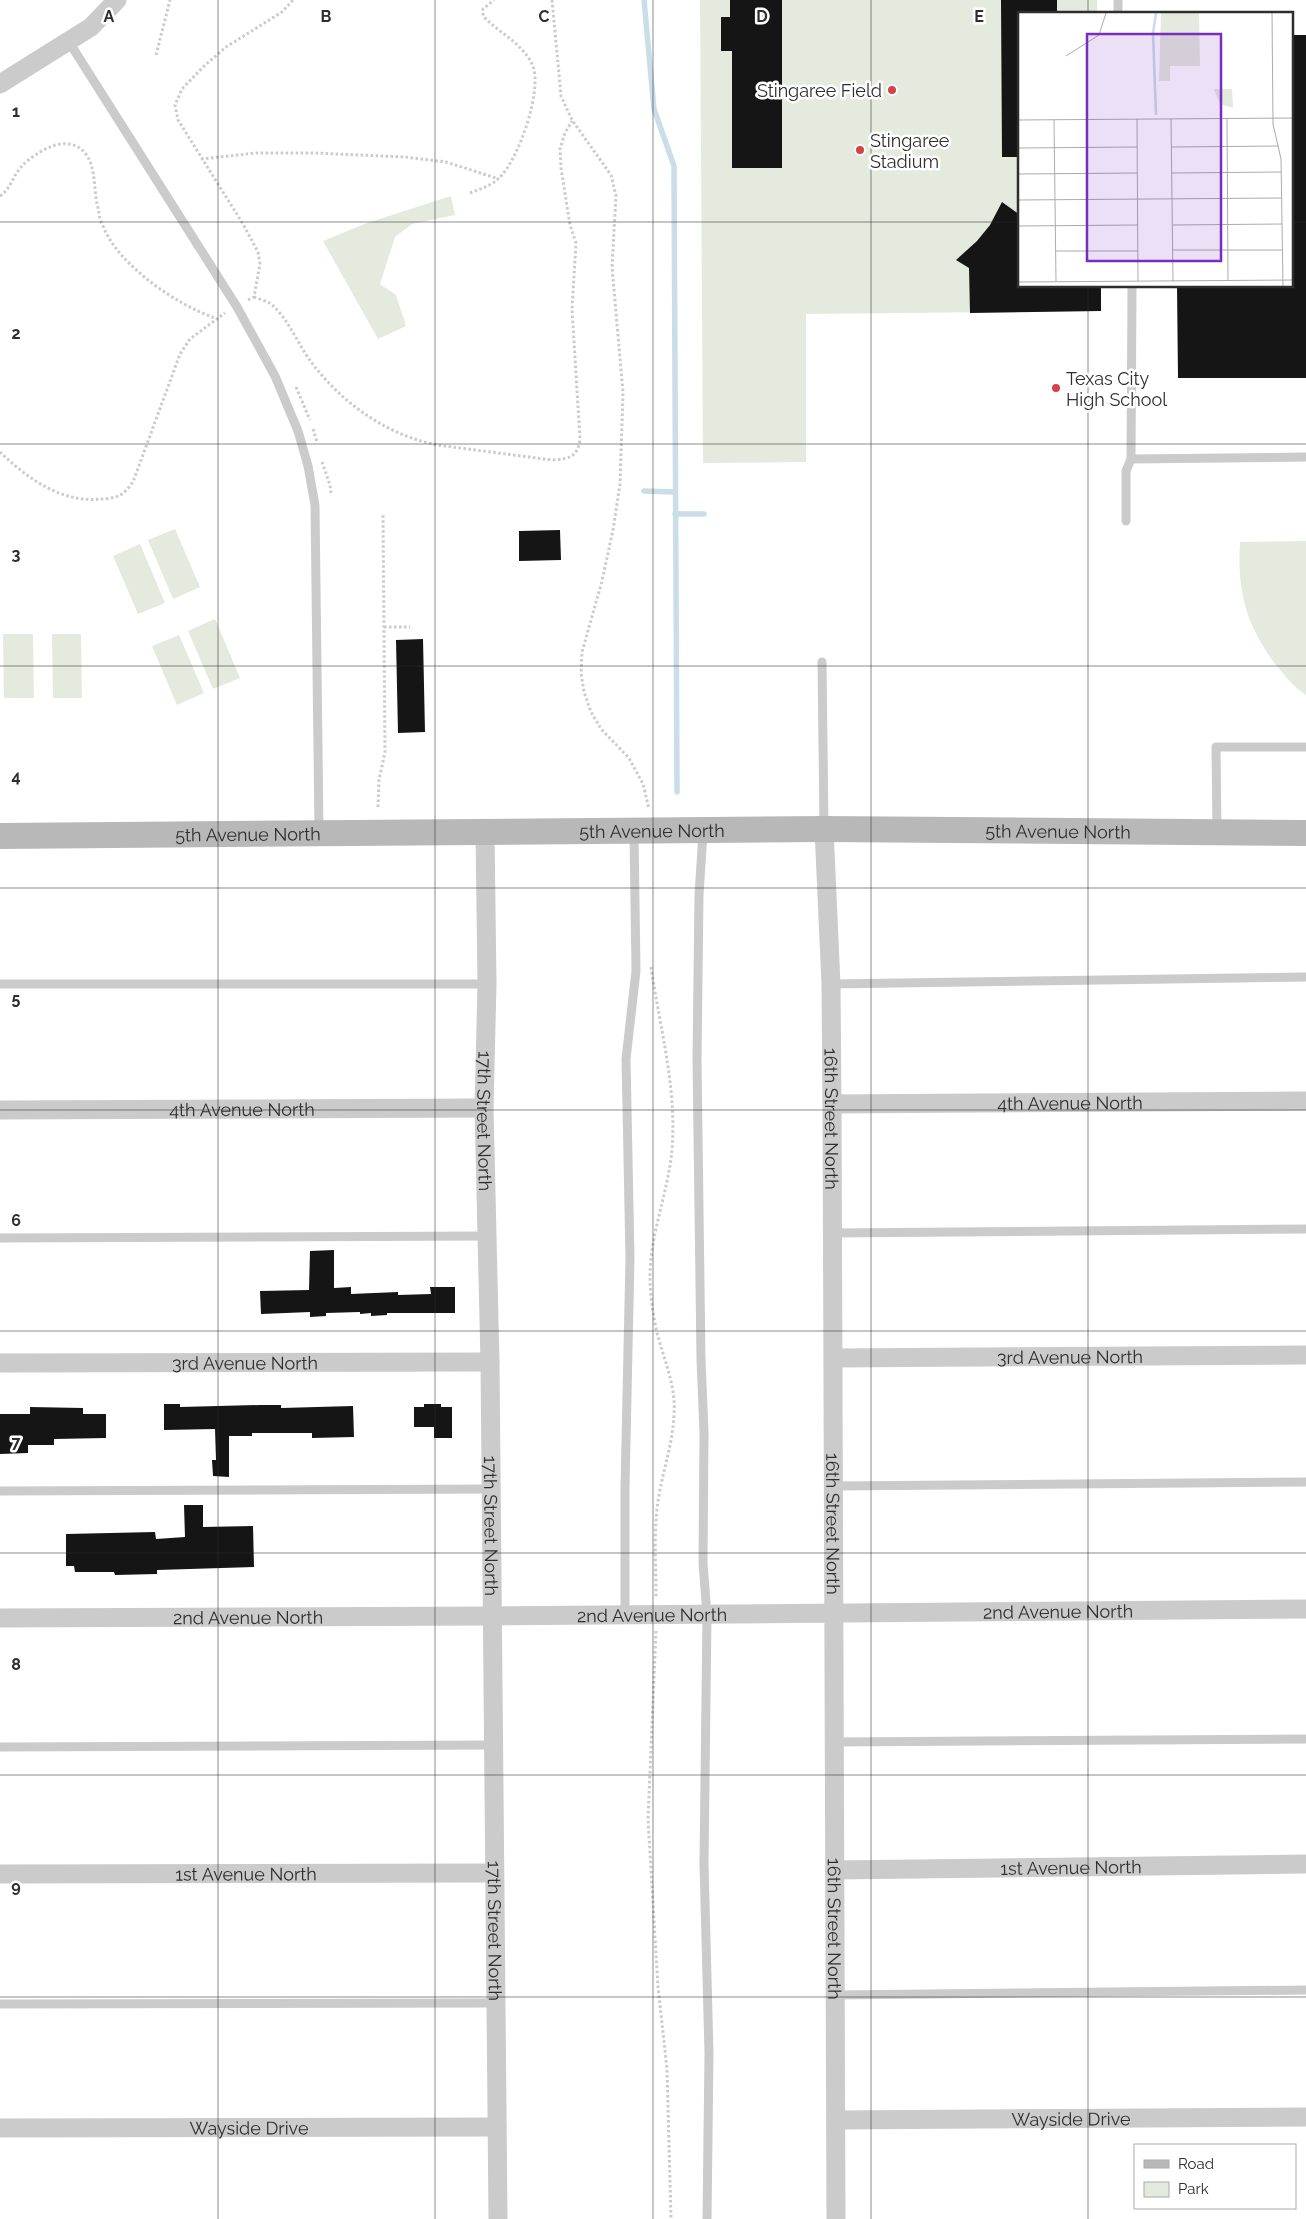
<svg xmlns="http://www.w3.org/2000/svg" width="1306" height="2219" viewBox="0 0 1306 2219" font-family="Raleway,sans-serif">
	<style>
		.green { fill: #e4eadd }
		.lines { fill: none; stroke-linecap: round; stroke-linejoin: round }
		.stream { stroke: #cbdde8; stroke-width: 5.5 }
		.building { fill: #151515 }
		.path { stroke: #cbcbcb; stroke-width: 3; stroke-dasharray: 2.5 2.5; stroke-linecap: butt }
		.lane { stroke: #cbcbcb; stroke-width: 9 }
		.street { stroke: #cbcbcb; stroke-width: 19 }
		.secondary { stroke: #b8b8b8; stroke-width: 26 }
		.grid { fill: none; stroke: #2e2e2e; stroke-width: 1; stroke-opacity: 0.55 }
		.poi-dot { fill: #d5404b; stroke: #fff; stroke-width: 2 }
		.labels { text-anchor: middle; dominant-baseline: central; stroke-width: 5; stroke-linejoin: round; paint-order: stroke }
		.poi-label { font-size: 18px; fill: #2e2e2e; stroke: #fff; text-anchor: start }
		.street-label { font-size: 18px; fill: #2e2e2e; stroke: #fff }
		.inset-river { fill: none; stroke: #cbdde8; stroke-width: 2.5 }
		.inset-road { fill: none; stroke: #ababab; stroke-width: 1 }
		.view { fill: #7b2cbf; fill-opacity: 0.15; stroke: #7b2cbf; stroke-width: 2.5 }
		.inset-edge { fill: none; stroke: #2e2e2e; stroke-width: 2.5 }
		.grid-label { font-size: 16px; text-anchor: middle; font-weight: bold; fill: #2e2e2e; stroke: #fff; stroke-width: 5; stroke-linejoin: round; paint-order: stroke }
	</style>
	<rect width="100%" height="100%" fill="#fff"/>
	<path class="green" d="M 700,0 L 1097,0 L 1097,14 L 1020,14 L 1020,286 L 1101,286 L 1101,311 L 806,314 L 806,462 L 703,463 Z
		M 451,196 L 455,215 L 412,224 L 395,237 L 380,284 L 396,295 L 406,326 L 378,339 L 323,241 L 367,223 Z
		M 175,529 L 200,587 L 173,599 L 148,540 Z
		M 1306,541 L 1306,695 C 1294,688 1285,675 1276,665 C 1246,625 1237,591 1240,542 Z
		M 140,544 L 165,603 L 138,614 L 113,556 Z
		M 215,619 L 240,678 L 213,689 L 188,631 Z
		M 3,634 L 33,634 L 34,698 L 4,698 Z
		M 52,634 L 81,634 L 82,698 L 53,698 Z
		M 179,635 L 204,693 L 177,705 L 152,646 Z"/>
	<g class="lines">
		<path class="stream" d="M 644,0 L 654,109 L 674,166 L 677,792
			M 644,491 L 675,492
			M 675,514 L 704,514"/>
	</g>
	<path class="building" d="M 730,0 L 782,0 L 782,168 L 732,168 L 732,51 L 721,51 L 721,17 L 730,17 Z
		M 1001,0 L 1057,0 L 1057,14 L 1020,14 L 1020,157 L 1002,157 Z
		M 1292,35 L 1306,35 L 1306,378 L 1178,378 L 1177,286 L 1292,286 Z
		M 1002,202 L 1020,215 L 1020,286 L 1101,286 L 1101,311 L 970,313 L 969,268 L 956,260 L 977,241 L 990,225 Z
		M 560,530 L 561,560 L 519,561 L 519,531 Z
		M 423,639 L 425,732 L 398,733 L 396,640 Z
		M 334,1250 L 334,1288 L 351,1287 L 351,1294 L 398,1292 L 398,1295 L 431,1294 L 430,1287 L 455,1287 L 455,1313 L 387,1313 L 387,1315 L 371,1316 L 371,1313 L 360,1314 L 360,1312 L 326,1313 L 326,1316 L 310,1317 L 310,1312 L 261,1314 L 260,1291 L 309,1290 L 310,1251 Z
		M 164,1404 L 180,1404 L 180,1407 L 261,1405 L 281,1405 L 281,1408 L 353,1406 L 354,1437 L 312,1438 L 312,1433 L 252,1433 L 252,1436 L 229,1436 L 229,1477 L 213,1476 L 212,1460 L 216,1460 L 215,1429 L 164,1430 Z
		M 424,1404 L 441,1404 L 441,1407 L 452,1407 L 452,1438 L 434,1438 L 434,1427 L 414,1427 L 414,1407 L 424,1407 Z
		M 30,1407 L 83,1408 L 83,1414 L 106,1414 L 106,1438 L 54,1439 L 54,1445 L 28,1445 L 28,1453 L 0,1454 L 0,1414 L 30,1414 Z
		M 184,1505 L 203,1505 L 203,1527 L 253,1526 L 254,1567 L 157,1570 L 157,1574 L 115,1575 L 114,1572 L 75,1572 L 74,1566 L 66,1566 L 66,1534 L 155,1532 L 156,1539 L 185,1537 Z"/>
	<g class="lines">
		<path class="path" d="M 552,0 L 561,96 L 572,120 L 611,175 L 616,196 L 612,267 L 623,392 L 620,484 L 613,530 L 602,581 L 582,652 L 581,673 L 584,692 L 591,712 L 601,729 L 629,758 L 643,784 L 649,809
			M 156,55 L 170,0
			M 201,159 L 256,153 L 315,153 L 405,157 L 446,162 L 499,179
			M 470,193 C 480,189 491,186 498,179 C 518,162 544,88 532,64 C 521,42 499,33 483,16 L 483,9 L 494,0
			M 0,196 C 11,189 13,175 22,166 C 28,159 42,150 50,147 C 62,142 76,142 85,153 C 97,168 93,190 98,208 C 99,214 100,220 103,226 C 118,265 177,305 215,318
			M 254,297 C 259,299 267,301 271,304 C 290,320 299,348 315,367 C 346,406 388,435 437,445 L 552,460 C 569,459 578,457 580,439 L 572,309 L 576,243 L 570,225 L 561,168 L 560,149 L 565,133 L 572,121
			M 248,300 L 254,297 L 260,264 L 258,252 L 243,224 L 178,120 L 175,105 L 182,89 L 203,67 L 226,47 L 282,12 L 293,0
			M 296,387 L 310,420
			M 313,429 L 317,442
			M 0,452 C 27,478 61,503 100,499 C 107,499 116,498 122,494 C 126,491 130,486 133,482 L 180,354 L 190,339 L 225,313
			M 322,462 L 330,485 L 331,493
			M 384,627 L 410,627
			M 378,807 L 379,780 L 385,752 L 383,513
			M 651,967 C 660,1029 677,1087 672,1150 C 668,1193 650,1234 650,1277 C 650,1296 653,1314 657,1333 C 664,1360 676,1385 674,1414 C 673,1442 664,1467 659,1495 C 653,1529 656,1563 656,1597
			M 656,1631 L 648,1819 L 658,1987 L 667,2069 L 671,2219"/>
		<path class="lane" d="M 1118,14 L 1118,0
			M 69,42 L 237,307 L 275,376 L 298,431 L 308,466 L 315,505 L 319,831
			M 1132,286 L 1131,459 L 1306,457
			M 1126,521 L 1126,471 L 1131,459
			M 822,662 L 824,827
			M 1217,831 L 1216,747 L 1306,747
			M 703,833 L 699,895 L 697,1060 L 701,1359 L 704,1432 L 703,1563 L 707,1615 L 704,1864 L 709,2053 L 707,2219
			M 0,984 L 487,984
			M 831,984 L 1306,977
			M 833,1233 L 1306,1229
			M 0,1238 L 487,1236
			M 834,1486 L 1306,1482
			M 0,1491 L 491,1489
			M 625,1615 L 625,1487 L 630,1258 L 626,1059 L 636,971 L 634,834
			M 835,1742 L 1306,1739
			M 0,1747 L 493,1745
			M 836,1995 L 1306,1990
			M 0,2004 L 495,2003"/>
		<g class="street">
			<path d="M 0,84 L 91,27 L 117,0"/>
			<path id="s1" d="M 824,829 L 831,984 L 832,1104 L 836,2219"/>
			<path id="s2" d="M 485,832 L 487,984 L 484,1108 L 490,1362 L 498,2219"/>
			<path id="s3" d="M 832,1104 L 1306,1101"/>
			<path id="s4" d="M 0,1110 L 484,1108"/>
			<path id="s5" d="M 834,1358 L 1306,1355"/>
			<path id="s6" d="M 0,1363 L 490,1362"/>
			<path id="s7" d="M 0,1618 L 492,1616 L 1306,1609"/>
			<path id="s8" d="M 835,1870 L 1306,1864"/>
			<path id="s9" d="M 0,1874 L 493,1873"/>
			<path id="s10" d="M 836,2120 L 1306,2117"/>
			<path id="s11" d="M 0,2128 L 497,2127"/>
		</g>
		<path class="secondary" id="s12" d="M 0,836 L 824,829 L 1306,833"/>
	</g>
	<path class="grid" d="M 218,0 L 218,2219M 435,0 L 435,2219M 653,0 L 653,2219M 871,0 L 871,2219M 1088,0 L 1088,14M 0,222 L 1020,222M 1292,222 L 1306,222M 1088,286 L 1088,2219M 0,444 L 1306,444M 0,666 L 1306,666M 0,888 L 1306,888M 0,1110 L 1306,1110M 0,1331 L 1306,1331M 0,1553 L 1306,1553M 0,1775 L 1306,1775M 0,1997 L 1306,1997"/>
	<g class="poi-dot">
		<circle cx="892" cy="90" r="5"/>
		<circle cx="860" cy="150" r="5"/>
		<circle cx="1056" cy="388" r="5"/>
	</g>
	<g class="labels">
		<g class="poi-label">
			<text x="882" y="90" text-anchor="end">Stingaree Field</text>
			<text x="870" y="140">Stingaree<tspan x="870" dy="21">Stadium</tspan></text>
			<text x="1066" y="378">Texas City<tspan x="1066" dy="21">High School</tspan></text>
		</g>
		<g class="street-label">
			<text stroke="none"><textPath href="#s12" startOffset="652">5th Avenue North</textPath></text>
			<text stroke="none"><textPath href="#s12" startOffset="1058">5th Avenue North</textPath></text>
			<text stroke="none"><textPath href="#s12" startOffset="248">5th Avenue North</textPath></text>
			<text stroke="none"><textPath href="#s3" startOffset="238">4th Avenue North</textPath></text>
			<text stroke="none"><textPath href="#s4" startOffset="242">4th Avenue North</textPath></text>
			<text stroke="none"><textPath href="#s1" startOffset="290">16th Street North</textPath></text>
			<text stroke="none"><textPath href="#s2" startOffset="289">17th Street North</textPath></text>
			<text stroke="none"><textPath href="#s5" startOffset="236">3rd Avenue North</textPath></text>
			<text stroke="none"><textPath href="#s6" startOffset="245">3rd Avenue North</textPath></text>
			<text stroke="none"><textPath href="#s1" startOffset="695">16th Street North</textPath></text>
			<text stroke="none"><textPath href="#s2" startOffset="694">17th Street North</textPath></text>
			<text stroke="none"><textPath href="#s7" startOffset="1058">2nd Avenue North</textPath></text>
			<text stroke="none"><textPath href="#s7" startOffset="652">2nd Avenue North</textPath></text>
			<text stroke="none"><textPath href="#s7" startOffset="248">2nd Avenue North</textPath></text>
			<text stroke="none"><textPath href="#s8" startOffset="236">1st Avenue North</textPath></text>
			<text stroke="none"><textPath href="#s9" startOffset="246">1st Avenue North</textPath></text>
			<text stroke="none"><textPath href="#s1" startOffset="1100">16th Street North</textPath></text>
			<text stroke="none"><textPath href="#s2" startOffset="1099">17th Street North</textPath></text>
			<text stroke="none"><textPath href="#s10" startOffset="235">Wayside Drive</textPath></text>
			<text stroke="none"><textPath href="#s11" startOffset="249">Wayside Drive</textPath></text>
		</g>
	</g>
	<g transform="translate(1018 12)">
		<rect width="275" height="275" fill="#fff"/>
		<path d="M 143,1 L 181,1 L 182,54 L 152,54 L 152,69 L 141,69 ZM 196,77 L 214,77 L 215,96 L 202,92 Z" fill="#e4eadd"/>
		<path class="inset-river" d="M 138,1 L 135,21 L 138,103"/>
		<path class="inset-road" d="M 254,1 L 255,112 L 263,147 L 265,274M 48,44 L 81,23 L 88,1M 119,107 L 120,269M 153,107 L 155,269M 209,107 L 210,268M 0,108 L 275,106M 36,108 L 38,269M 154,135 L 261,134M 0,136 L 119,135M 154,161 L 263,160M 0,162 L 119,161M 0,188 L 263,186M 155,213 L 264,212M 0,214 L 120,213M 155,238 L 264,238M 38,239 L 120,239M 0,270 L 275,268"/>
		<path class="view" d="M 69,22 L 203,22 L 203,249 L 69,249 Z"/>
		<rect width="275" height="275" class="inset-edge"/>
	</g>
	<g class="grid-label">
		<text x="109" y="22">A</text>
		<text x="326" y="22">B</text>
		<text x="544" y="22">C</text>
		<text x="762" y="22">D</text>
		<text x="979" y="22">E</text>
		<text x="16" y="117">1</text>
		<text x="16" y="339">2</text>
		<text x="16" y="560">3</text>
		<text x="16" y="782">4</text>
		<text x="16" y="1004">5</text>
		<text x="16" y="1226">6</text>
		<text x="16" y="1448">7</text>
		<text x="16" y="1670">8</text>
		<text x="16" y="1892">9</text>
	</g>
	<rect x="1134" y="2144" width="162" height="65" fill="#ffffff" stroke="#ababab"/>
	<rect x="1144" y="2160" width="25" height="8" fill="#b8b8b8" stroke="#ababab"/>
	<text x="1178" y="2169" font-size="15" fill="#2e2e2e">Road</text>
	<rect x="1144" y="2182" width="25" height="15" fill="#e4eadd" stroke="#ababab"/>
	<text x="1178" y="2194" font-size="15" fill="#2e2e2e">Park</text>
</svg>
